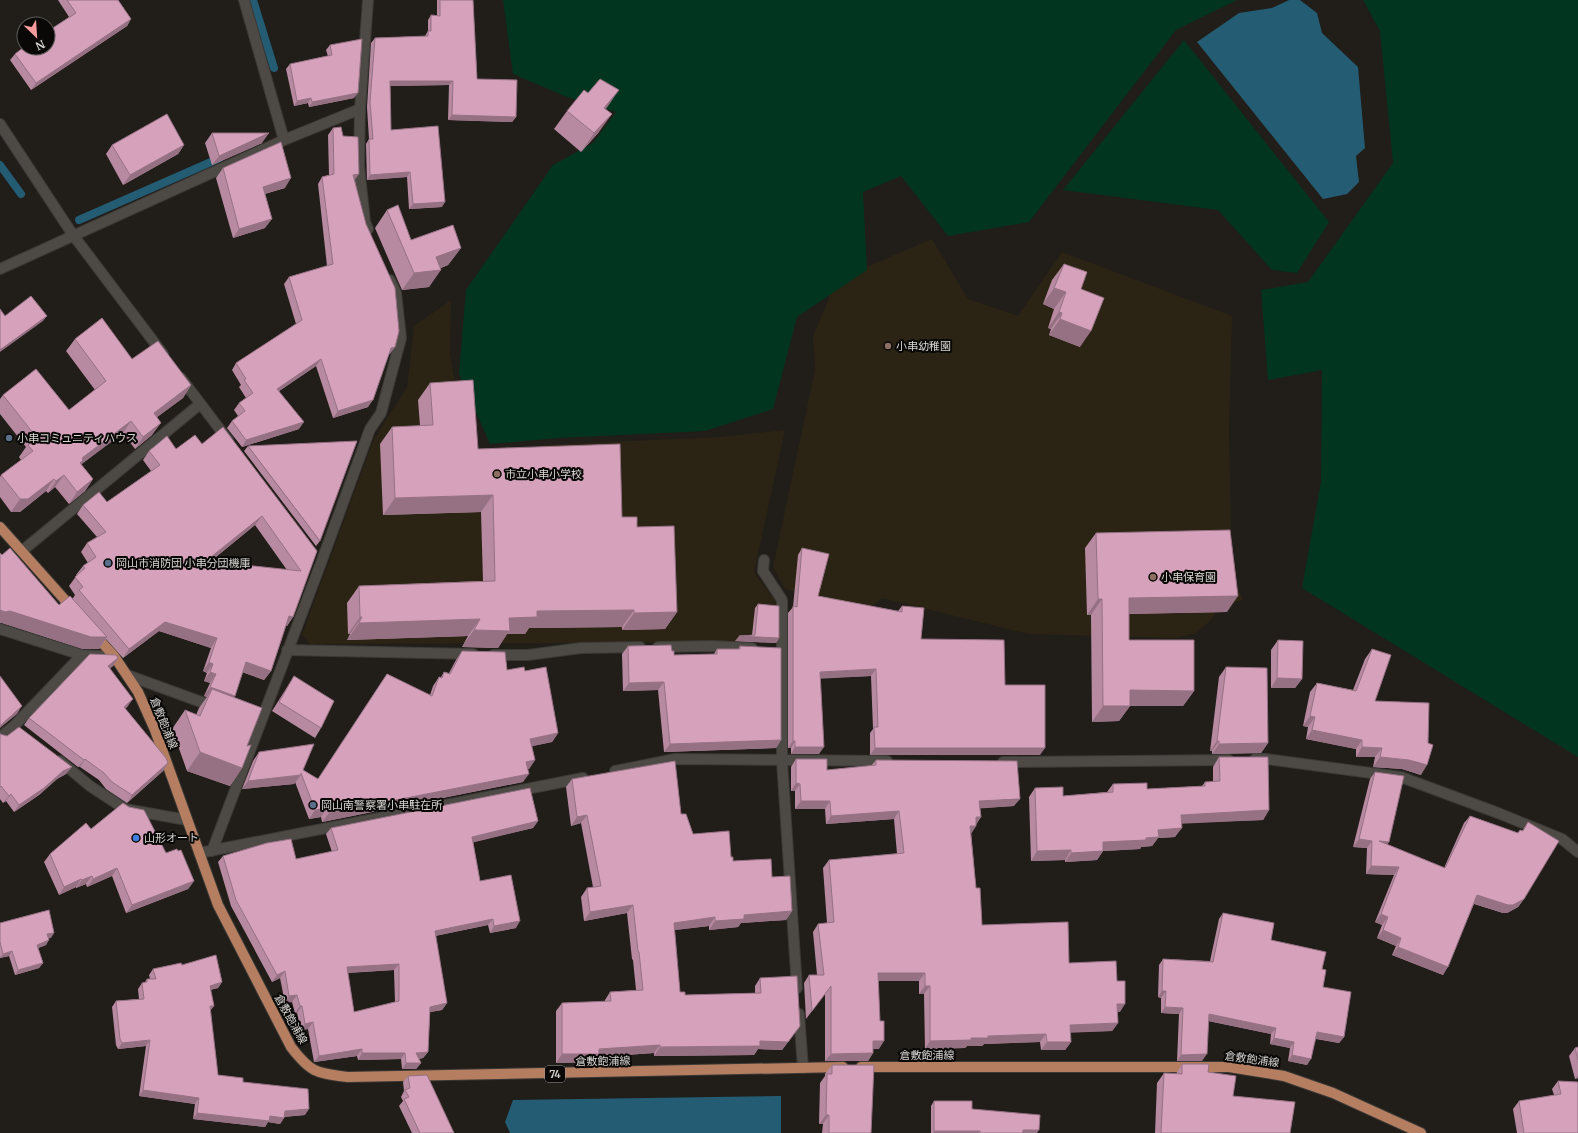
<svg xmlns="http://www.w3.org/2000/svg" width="1578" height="1133" viewBox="0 0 1578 1133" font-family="Merriweather,'Noto Sans JP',serif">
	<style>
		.education { fill: #2b2414 }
		.green { fill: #02351f }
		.water { fill: #235c73 }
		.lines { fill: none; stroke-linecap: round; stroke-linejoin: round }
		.stream { stroke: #235c73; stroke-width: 8 }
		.minor-casing { stroke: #3b3936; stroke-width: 12 }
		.primary-casing { stroke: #3b3936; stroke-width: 12 }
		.minor { stroke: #4d4944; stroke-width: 10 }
		.primary { stroke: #b57e60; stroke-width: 10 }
		.wall { fill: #b78aa1; fill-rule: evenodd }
		.shaded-wall { fill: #957183 }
		.building { fill: #d5a1bb; stroke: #957183; fill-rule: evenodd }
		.education-dot { fill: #8d6e63; stroke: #090806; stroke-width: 1.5 }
		.service-dot { fill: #5c6f8a; stroke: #090806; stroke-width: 1.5 }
		.shop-dot { fill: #3f7fe0; stroke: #090806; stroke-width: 1.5 }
		.labels { text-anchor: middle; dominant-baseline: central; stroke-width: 4; stroke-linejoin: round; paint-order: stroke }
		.shield { fill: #090806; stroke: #9a9896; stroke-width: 1 }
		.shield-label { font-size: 10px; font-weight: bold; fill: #d8d6d3 }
		.poi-label { font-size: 11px; fill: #d8d6d3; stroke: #090806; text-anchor: start }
		.street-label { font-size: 11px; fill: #d8d6d3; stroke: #090806 }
	</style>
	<rect width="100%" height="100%" fill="#211d19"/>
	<path class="education" d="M 932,239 L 968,299 L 1018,316 L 1062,252 L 1232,316 L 1229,430 L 1232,577 L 1243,600 L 1219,607 L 1211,620 L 1196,633 L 1175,638 L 1028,634 L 882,598 L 871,607 L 785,589 L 773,567 L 815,370 L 813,337 L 836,280 Z
		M 451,300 L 450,353 L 455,385 L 469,450 L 519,453 L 543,445 L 720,437 L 785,430 L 754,572 L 776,602 L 774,642 L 310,644 L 302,635 L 373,441 L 407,387 L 414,326 Z"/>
	<path class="green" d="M 503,0 L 1237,0 L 1176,30 L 1029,222 L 948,236 L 901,176 L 863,192 L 867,270 L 797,317 L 773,409 L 705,431 L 558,438 L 490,444 L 459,374 L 466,290 L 553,165 L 593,143 L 616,112 L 567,97 L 513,74 Z
		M 1363,0 L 1578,0 L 1578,757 L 1302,588 L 1321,482 L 1322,370 L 1268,380 L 1261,290 L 1308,282 L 1393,163 L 1380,31 Z
		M 1184,40 L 1329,222 L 1297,273 L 1272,270 L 1218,210 L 1063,190 Z"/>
	<path class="water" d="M 1289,0 L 1300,0 L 1317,13 L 1322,33 L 1358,67 L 1365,148 L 1356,156 L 1359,182 L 1347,194 L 1323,199 L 1197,42 L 1239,13 L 1272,8 Z
		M 781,1096 L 781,1133 L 510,1133 L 505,1122 L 513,1100 Z"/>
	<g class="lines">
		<path class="stream" d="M 253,0 L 274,68
			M 0,165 L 21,194
			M 79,220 L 220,158"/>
		<g class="minor-casing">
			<path id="minor" d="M 244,0 L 284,140
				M 0,124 L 73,235 L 163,354
				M 368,229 L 365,222 L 359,166 L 360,109 L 368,0
				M 0,269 L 284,140 L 360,109
				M 181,378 L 228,440
				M 22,551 L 200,404
				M 764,560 L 763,571 L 782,600 L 782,761 L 797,988
				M 0,629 L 82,655 L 102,656
				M 658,647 L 712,646 L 752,648
				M 287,650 L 473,654
				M 493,655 L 528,655 L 581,648 L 640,647
				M 127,675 L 215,707
				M 0,737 L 14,726 L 82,655
				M 1255,759 L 1266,759 L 1401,777 L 1498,813 L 1562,839 L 1578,852
				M 60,761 L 90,786 L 125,809 L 187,820
				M 1003,762 L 1229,760
				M 615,771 L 675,759 L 887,761
				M 212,851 L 321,563 L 370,429 L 381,413 L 401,338 L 396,293 L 390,280
				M 199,853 L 583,778
				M 799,1014 L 803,1068"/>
		</g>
		<g class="primary-casing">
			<path id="primary" d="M 0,527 L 73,609
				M 94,634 L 114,656 L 138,692 L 155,730 L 218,905 L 291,1047 C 311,1073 316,1073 348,1077 L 843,1067
				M 861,1067 L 1229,1067 L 1284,1076 L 1333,1093 L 1421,1133"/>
		</g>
		<use href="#minor" class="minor"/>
		<use href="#primary" class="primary"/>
	</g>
	<path class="wall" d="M 58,0 L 118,0 L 131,19 L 127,26 L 31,90 L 10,60 L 15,54 L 69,17 Z
		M 437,0 L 473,0 L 477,79 L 516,117 L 512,122 L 448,120 L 449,85 L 390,86 L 391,130 L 442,207 L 409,209 L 407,177 L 367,180 L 366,144 L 369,139 L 367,107 L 371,43 L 375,38 L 425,36 L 428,31 L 428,20 L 431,15 L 437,15 Z
		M 330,45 L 354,98 L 309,107 L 308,103 L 294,106 L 286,69 L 290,64 L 328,56 L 326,50 Z
		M 567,111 L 599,132 L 581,152 L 554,129 Z
		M 333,128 L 355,180 L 390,354 L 389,354 L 368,407 L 333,418 L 316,366 L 279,391 L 299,429 L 242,447 L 227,428 L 232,421 L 238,416 L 234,410 L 239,403 L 246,398 L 239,387 L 241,385 L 232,370 L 236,363 L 296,324 L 284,284 L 289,277 L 327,266 L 318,184 L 322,177 L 329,175 L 328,135 Z
		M 212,133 L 262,143 L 212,165 L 205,143 Z
		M 112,145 L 184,145 L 178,154 L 123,185 L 106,154 Z
		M 223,168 L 285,188 L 265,194 L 265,228 L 233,238 L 216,178 Z
		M 387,210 L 411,240 L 461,248 L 448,265 L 441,268 L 429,287 L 402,290 L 375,228 Z
		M 1064,264 L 1081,289 L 1080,347 L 1049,335 L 1051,329 L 1048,328 L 1054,309 L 1043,304 L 1052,280 Z
		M 75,339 L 132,359 L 191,385 L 183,398 L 157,417 L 152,435 L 135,449 L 123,433 L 81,464 L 93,479 L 85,491 L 69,504 L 55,487 L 48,493 L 46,491 L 20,512 L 11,512 L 0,497 L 0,477 L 1,475 L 21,460 L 19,457 L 26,447 L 0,414 L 0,399 L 3,395 L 69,410 L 95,390 L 66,351 Z
		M 430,383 L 478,449 L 622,517 L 637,527 L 677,612 L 665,629 L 622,630 L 622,627 L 529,628 L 525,634 L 507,634 L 498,648 L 462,647 L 468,636 L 347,640 L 350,634 L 348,634 L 347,603 L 359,586 L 483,581 L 481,512 L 383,515 L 380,444 L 392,427 L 420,426 L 418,400 Z
		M 202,444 L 317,551 L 293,617 L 287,626 L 286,626 L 271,671 L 264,680 L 242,672 L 235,696 L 233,697 L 247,746 L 242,768 L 230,786 L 187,771 L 172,729 L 185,710 L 196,715 L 199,708 L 207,697 L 204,696 L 210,683 L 204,681 L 207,673 L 203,671 L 211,648 L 159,631 L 123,658 L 106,639 L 99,649 L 83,649 L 2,623 L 2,555 L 59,605 L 73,598 L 75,595 L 69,586 L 77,575 L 76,575 L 83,566 L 88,563 L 81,552 L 87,543 L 97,537 L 77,514 L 83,505 L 107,502 L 151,471 L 143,460 L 149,451 L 176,449 ZM 255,525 L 287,570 L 211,561 Z
		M 248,446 L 320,541 L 316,546 L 244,451 Z
		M 1096,533 L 1227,612 L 1129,614 L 1129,640 L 1194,691 L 1183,706 L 1130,706 L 1119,721 L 1092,722 L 1091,615 L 1087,615 L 1085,548 Z
		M 802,548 L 818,596 L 898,611 L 902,606 L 921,639 L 1005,685 L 1040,755 L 870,755 L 870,733 L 873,729 L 871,676 L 820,678 L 819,754 L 791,754 L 791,748 L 788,748 L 788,613 L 793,607 L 798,555 Z
		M 758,604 L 779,638 L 776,643 L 735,641 L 752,635 L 755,608 Z
		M 1278,640 L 1302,679 L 1295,688 L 1271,688 L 1271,650 Z
		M 628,646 L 674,655 L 714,654 L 717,649 L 738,649 L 740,646 L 781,740 L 776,748 L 664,752 L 658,690 L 623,691 L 622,654 Z
		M 1372,649 L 1375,701 L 1421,775 L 1402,769 L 1373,767 L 1375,757 L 1356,757 L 1356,749 L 1306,739 L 1308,727 L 1303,726 L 1310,692 L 1317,683 L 1353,690 L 1365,659 Z
		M 462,651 L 507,670 L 525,671 L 558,733 L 552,742 L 532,746 L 535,760 L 529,769 L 528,769 L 523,782 L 322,822 L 321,817 L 309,819 L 295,782 L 294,784 L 242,789 L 253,761 L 259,752 L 303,770 L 318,779 L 387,674 L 430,695 L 433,686 L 439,677 L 441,677 L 444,672 L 449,673 L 456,660 Z
		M 118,658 L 113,666 L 110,668 L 128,706 L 125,709 L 168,763 L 163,771 L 127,803 L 106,789 L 99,780 L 80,767 L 78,767 L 24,725 L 29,718 Z
		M 1226,667 L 1268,743 L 1261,753 L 1212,754 L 1212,751 L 1210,751 L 1219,677 Z
		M 294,676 L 321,728 L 315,738 L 272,711 Z
		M 0,733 L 0,734 L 66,774 L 57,779 L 39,795 L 14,812 L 6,801 L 3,803 L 0,799 Z
		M 1219,757 L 1269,810 L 1263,820 L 1181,823 L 1175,837 L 1158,838 L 1152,846 L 1141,847 L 1140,849 L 1103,851 L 1097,860 L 1065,862 L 1065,860 L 1031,861 L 1029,797 L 1035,788 L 1063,796 L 1107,792 L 1113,784 L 1147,789 L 1202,786 L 1205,782 L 1213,782 L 1213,767 Z
		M 796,759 L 827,770 L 871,766 L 876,760 L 1014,806 L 980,808 L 981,817 L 976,823 L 976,826 L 971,833 L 976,888 L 982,925 L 1069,963 L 1117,981 L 1120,1012 L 1118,1012 L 1118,1023 L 1112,1031 L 1070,1032 L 1071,1042 L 1065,1050 L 1041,1050 L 1040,1042 L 984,1044 L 982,1046 L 967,1046 L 965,1048 L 925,1049 L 924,994 L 919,994 L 919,981 L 878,981 L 879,1049 L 873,1049 L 873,1053 L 868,1061 L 825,1061 L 825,994 L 806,1019 L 804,983 L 809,975 L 817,975 L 813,932 L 818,924 L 827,923 L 823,868 L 829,860 L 897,854 L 894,819 L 826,824 L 825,809 L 795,809 L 795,791 L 791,791 L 791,767 Z
		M 1375,772 L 1387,845 L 1444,868 L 1464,823 L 1470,816 L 1518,833 L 1523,830 L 1528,822 L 1524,899 L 1518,907 L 1507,913 L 1503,913 L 1474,904 L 1443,975 L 1392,955 L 1396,946 L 1377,938 L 1382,925 L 1375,922 L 1394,875 L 1366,874 L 1367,848 L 1353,847 L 1370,779 Z
		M 572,779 L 681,814 L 693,834 L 731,857 L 733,861 L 772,877 L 792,911 L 786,920 L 741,923 L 738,927 L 709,930 L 709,926 L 674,930 L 680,992 L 685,995 L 755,993 L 755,986 L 760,978 L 800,1026 L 782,1050 L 758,1049 L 754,1055 L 654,1056 L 654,1053 L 597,1057 L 594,1062 L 556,1063 L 556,1011 L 562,1003 L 605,1002 L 605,1000 L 610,992 L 636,990 L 633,960 L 632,959 L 627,913 L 584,921 L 581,897 L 587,888 L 593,887 L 581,823 L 571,826 L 566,787 Z
		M 538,821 L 533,828 L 473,842 L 480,881 L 516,928 L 490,933 L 488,925 L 435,936 L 447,1003 L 442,1010 L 430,1012 L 428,1052 L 423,1058 L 419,1059 L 421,1063 L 416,1069 L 402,1069 L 401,1059 L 358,1060 L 357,1056 L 314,1062 L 308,1029 L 301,1030 L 297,1013 L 295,1013 L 292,1002 L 285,1003 L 280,978 L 272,982 L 231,906 L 218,862 L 223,856 L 296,859 L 332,852 L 326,834 L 331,828 ZM 394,970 L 395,1002 L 354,1012 L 348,973 Z
		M 166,853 L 194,881 L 188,889 L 126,913 L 112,876 L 87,887 L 86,884 L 76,888 L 76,887 L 59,895 L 44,862 L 50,854 Z
		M 1223,913 L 1322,969 L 1323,987 L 1344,1037 L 1339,1043 L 1316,1039 L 1307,1065 L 1288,1061 L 1290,1048 L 1270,1044 L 1271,1034 L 1208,1021 L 1202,1061 L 1177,1061 L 1179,1014 L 1161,1013 L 1161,998 L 1158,997 L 1159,965 L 1163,959 L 1210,961 L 1219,919 Z
		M 0,923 L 51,938 L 49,938 L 46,945 L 38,948 L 43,963 L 39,968 L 15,975 L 9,956 L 0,958 Z
		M 182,965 L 222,982 L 218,988 L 210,990 L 214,1006 L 210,1011 L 218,1075 L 243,1082 L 305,1115 L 284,1117 L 284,1118 L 280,1124 L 268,1122 L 265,1127 L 193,1119 L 195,1104 L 139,1096 L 146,1046 L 118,1049 L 116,1045 L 112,1007 L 116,1001 L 139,999 L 138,989 L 142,983 L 145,982 L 147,979 L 150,979 L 149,975 L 153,969 Z
		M 1578,1047 L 1578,1078 L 1575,1079 L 1569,1056 L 1575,1048 Z
		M 1182,1064 L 1208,1072 L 1233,1096 L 1290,1133 L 1155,1133 L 1157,1083 L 1164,1073 L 1176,1074 Z
		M 832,1065 L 871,1133 L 822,1133 L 823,1124 L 819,1124 L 820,1083 L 825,1076 L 825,1074 Z
		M 408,1076 L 454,1133 L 412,1133 L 399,1106 L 403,1101 L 401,1097 L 404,1091 L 403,1082 Z
		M 1558,1081 L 1578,1133 L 1517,1133 L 1513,1109 L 1519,1101 L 1554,1095 L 1552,1089 Z
		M 934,1101 L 972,1109 L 1037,1133 L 931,1133 L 931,1106 Z"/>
	<path class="shaded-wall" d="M 131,19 L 127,26 L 31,90 L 36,83 Z
		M 390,81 L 453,81 L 449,85 L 387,86 Z
		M 619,90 L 606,109 L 591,126 L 604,108 Z
		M 358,93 L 354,98 L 309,107 L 312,102 Z
		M 311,98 L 308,103 L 294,106 L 297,101 Z
		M 612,114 L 599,132 L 581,152 L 594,133 Z
		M 452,115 L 516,117 L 512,122 L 448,120 Z
		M 269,133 L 262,143 L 212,165 L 219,156 Z
		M 184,145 L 178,154 L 123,185 L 130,175 Z
		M 410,172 L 407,177 L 367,180 L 370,175 Z
		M 359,174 L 354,181 L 353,175 Z
		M 291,178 L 285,188 L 256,196 L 263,187 Z
		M 445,202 L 442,207 L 409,209 L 413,204 Z
		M 272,219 L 265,228 L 233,238 L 239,229 Z
		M 461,248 L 448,265 L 435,270 L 441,270 L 429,287 L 402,290 L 414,273 L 436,257 Z
		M 1054,288 L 1066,292 L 1054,309 L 1043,304 Z
		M 1059,312 L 1062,313 L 1051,329 L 1048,328 Z
		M 47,316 L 43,321 L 0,352 L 0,350 Z
		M 1060,319 L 1091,331 L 1080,347 L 1049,335 Z
		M 395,347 L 390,354 L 386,355 L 391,348 Z
		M 321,359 L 316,366 L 272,396 L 277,389 Z
		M 191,385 L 183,398 L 145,426 L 154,413 Z
		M 373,400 L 368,407 L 333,418 L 338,411 Z
		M 131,421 L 123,433 L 78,467 L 82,458 Z
		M 304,422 L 299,429 L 242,447 L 246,440 Z
		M 161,423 L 152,435 L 135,449 L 143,437 Z
		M 64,475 L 55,487 L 48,493 L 56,481 Z
		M 54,479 L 46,491 L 20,512 L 11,512 L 20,499 Z
		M 93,479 L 85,491 L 69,504 L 77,492 Z
		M 493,495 L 481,512 L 383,515 L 395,498 Z
		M 262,516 L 255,525 L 200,570 L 206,561 Z
		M 1238,596 L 1227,612 L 1118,614 L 1129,598 Z
		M 1098,599 L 1102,599 L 1091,615 L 1087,615 Z
		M 0,610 L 10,611 L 107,637 L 99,649 L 83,649 L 2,623 L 0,623 Z
		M 634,610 L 622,627 L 529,628 L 525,634 L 507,634 L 498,648 L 462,647 L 474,630 L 509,618 L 537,611 Z
		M 677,612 L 665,629 L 622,630 L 634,613 Z
		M 289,616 L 293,617 L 287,626 L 283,625 Z
		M 360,617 L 362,617 L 350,634 L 348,634 Z
		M 480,619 L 468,636 L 347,640 L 359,623 Z
		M 165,622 L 217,638 L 211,648 L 159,631 L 123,658 L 129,649 Z
		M 739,636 L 779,638 L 776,643 L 735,641 Z
		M 118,658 L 113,666 L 103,674 L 108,666 Z
		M 209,662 L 213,664 L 207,673 L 203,671 Z
		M 246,662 L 271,671 L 264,680 L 239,671 Z
		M 876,669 L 871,676 L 815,679 L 820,672 Z
		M 210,672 L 216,674 L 210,683 L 204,681 Z
		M 1277,678 L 1302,679 L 1295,688 L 1271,688 Z
		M 664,682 L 658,690 L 623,691 L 629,683 Z
		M 210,687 L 235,696 L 228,705 L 212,689 L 207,697 L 204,696 Z
		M 1130,690 L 1194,691 L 1183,706 L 1130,706 L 1119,721 L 1092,722 L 1103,706 Z
		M 133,699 L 128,706 L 118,715 L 124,707 Z
		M 22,706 L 17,714 L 0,728 L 0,726 L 1,725 Z
		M 1310,716 L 1315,717 L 1308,727 L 1303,726 Z
		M 1312,730 L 1362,740 L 1356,749 L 1306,739 Z
		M 558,733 L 552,742 L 524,748 L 530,739 Z
		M 781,740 L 776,748 L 664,752 L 670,744 Z
		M 793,741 L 795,741 L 791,748 L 788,748 Z
		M 1217,741 L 1219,741 L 1212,751 L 1210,751 Z
		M 1268,743 L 1261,753 L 1212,754 L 1219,744 Z
		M 795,747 L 824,747 L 819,754 L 791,754 Z
		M 1362,747 L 1382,748 L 1375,757 L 1356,757 Z
		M 875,748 L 1045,748 L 1040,755 L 870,755 Z
		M 200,752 L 242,768 L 230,786 L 187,771 Z
		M 1380,757 L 1409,760 L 1427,765 L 1421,775 L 1402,769 L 1373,767 Z
		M 85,759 L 80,767 L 78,767 L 84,760 Z
		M 535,760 L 529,769 L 520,770 L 526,762 Z
		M 168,763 L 163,771 L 127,803 L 132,795 Z
		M 72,767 L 66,774 L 57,779 L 39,795 L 14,812 L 19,805 L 63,771 Z
		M 529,774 L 523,782 L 322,822 L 329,813 Z
		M 301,775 L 294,784 L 242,789 L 248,781 Z
		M 796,783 L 800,784 L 795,791 L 791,791 Z
		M 11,794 L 6,801 L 3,803 L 9,796 Z
		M 1020,799 L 1014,806 L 973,809 L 979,801 Z
		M 801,801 L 830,801 L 825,809 L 795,809 Z
		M 327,808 L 321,817 L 309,819 L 315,810 Z
		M 1269,810 L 1263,820 L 1175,824 L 1181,815 Z
		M 899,811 L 894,819 L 826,824 L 831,816 Z
		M 587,815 L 581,823 L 571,826 L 577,817 Z
		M 976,817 L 981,817 L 976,825 Z
		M 538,821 L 533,828 L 467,844 L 472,837 Z
		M 970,826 L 976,826 L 971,834 Z
		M 1182,828 L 1175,837 L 1158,838 L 1152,846 L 1141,847 L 1140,849 L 1103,851 L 1097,860 L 1065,862 L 1071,853 L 1103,842 L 1146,838 L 1158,830 Z
		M 1359,839 L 1372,841 L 1367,848 L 1353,847 Z
		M 1379,841 L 1389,842 L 1384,850 Z
		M 1071,850 L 1065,860 L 1031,861 L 1037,851 Z
		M 1371,866 L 1399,867 L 1394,875 L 1366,874 Z
		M 117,868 L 112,876 L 87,887 L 93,879 Z
		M 92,876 L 86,884 L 76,888 L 82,880 Z
		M 81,879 L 76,887 L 59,895 L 64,887 Z
		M 194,881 L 188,889 L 126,913 L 132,905 Z
		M 1477,895 L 1524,899 L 1518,907 L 1507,913 L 1503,913 L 1472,903 Z
		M 633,905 L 627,913 L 584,921 L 590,912 Z
		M 792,911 L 786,920 L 741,923 L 738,927 L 709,930 L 715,921 L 744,915 Z
		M 1381,914 L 1388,917 L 1382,925 L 1375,922 Z
		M 715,917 L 709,926 L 668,931 L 674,923 Z
		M 493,919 L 488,925 L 430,937 L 435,931 Z
		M 520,921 L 516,928 L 490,933 L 494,926 Z
		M 1383,930 L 1401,938 L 1396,946 L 1377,938 Z
		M 54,933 L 51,938 L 44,939 L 47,934 Z
		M 49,940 L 46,945 L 33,950 L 37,945 Z
		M 1398,947 L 1448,967 L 1443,975 L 1392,955 Z
		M 12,951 L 9,956 L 0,958 L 3,954 Z
		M 43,963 L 39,968 L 15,975 L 18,970 Z
		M 399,964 L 394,970 L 342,973 L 347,967 Z
		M 285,971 L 280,978 L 272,982 L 277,975 Z
		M 878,973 L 925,973 L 919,981 L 872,981 Z
		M 222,982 L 218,988 L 205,991 L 210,986 Z
		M 925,986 L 930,986 L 924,994 L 919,994 Z
		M 1162,991 L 1166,991 L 1161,998 L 1158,997 Z
		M 297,995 L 292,1002 L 285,1003 L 289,996 Z
		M 447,1003 L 442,1010 L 425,1013 L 430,1007 Z
		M 1117,1004 L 1125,1004 L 1120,1012 L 1112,1012 Z
		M 210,1006 L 214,1006 L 209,1011 Z
		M 300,1006 L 302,1006 L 297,1013 L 295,1013 Z
		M 1165,1007 L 1183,1008 L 1179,1014 L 1161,1013 Z
		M 1209,1014 L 1276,1028 L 1271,1034 L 1204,1020 Z
		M 313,1022 L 308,1029 L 301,1030 L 305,1024 Z
		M 1118,1023 L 1112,1031 L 1065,1033 L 1070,1025 Z
		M 800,1026 L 782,1050 L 758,1049 L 754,1055 L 654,1056 L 660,1047 L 760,1041 Z
		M 1317,1032 L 1344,1037 L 1339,1043 L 1313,1038 Z
		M 1046,1034 L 1040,1042 L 984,1044 L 982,1046 L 967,1046 L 965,1048 L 925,1049 L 930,1041 L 988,1036 Z
		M 1274,1038 L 1294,1042 L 1290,1048 L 1270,1044 Z
		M 150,1040 L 146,1046 L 118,1049 L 122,1043 Z
		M 873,1041 L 884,1041 L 879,1049 L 868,1049 Z
		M 1047,1042 L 1071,1042 L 1065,1050 L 1041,1050 Z
		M 660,1045 L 654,1053 L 597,1057 L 594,1062 L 556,1063 L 562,1054 L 599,1049 Z
		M 362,1049 L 357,1056 L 314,1062 L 319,1056 Z
		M 428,1052 L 423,1058 L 412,1060 L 416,1053 Z
		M 362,1053 L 405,1053 L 401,1059 L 358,1060 Z
		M 873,1053 L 868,1061 L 825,1061 L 831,1054 Z
		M 1207,1054 L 1202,1061 L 1177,1061 L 1181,1055 Z
		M 1292,1055 L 1311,1059 L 1307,1065 L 1288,1061 Z
		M 406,1063 L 421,1063 L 416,1069 L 402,1069 Z
		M 1578,1075 L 1578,1078 L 1575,1079 Z
		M 143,1090 L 199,1098 L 195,1104 L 139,1096 Z
		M 309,1109 L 305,1115 L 281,1117 L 285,1111 Z
		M 197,1113 L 270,1116 L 284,1118 L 280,1124 L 268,1122 L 265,1127 L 193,1119 Z
		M 826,1115 L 829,1115 L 823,1124 L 819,1124 Z
		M 1023,1130 L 1039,1130 L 1037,1133 L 1021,1133 Z
		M 934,1131 L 980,1131 L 978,1133 L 933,1133 Z"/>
	<path class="building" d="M 67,0 L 118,0 L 131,19 L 36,83 L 15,54 L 24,47 L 24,48 L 48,48 L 48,31 L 76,13 Z
		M 440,0 L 473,0 L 477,79 L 517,80 L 516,117 L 452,115 L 453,81 L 390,81 L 391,130 L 438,126 L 445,202 L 413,204 L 410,172 L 370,175 L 369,139 L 373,139 L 370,102 L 375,38 L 428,36 L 428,31 L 431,31 L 431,15 L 440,16 Z
		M 362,39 L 358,93 L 312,102 L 311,98 L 297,101 L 290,64 L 332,55 L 330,45 Z
		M 600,79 L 619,90 L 604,108 L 612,114 L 594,133 L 567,111 L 584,90 L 588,93 Z
		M 167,114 L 184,145 L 130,175 L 112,145 Z
		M 341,127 L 343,136 L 358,137 L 359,174 L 353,175 L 366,224 L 395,288 L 399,331 L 395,347 L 391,348 L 373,400 L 338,411 L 321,359 L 277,389 L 304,422 L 246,440 L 232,421 L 245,411 L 239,403 L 253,393 L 244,380 L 246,379 L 236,363 L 302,320 L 289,277 L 333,264 L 322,177 L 334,174 L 333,128 Z
		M 212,133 L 269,133 L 219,156 Z
		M 281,142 L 291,178 L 263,187 L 272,219 L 239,229 L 223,168 Z
		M 398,205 L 411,240 L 453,225 L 461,248 L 436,257 L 441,270 L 414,273 L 387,210 Z
		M 1064,264 L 1087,272 L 1081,289 L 1104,298 L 1091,331 L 1060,319 L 1062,313 L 1059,312 L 1066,292 L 1054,288 Z
		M 31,296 L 47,316 L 0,350 L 0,309 L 5,316 Z
		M 102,318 L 132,359 L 158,341 L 191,385 L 154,413 L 161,423 L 143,437 L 131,421 L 82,458 L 83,460 L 80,463 L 93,479 L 77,492 L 64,475 L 56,481 L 54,479 L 28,499 L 20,499 L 1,475 L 33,451 L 28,445 L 37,438 L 3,395 L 36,369 L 69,410 L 106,381 L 75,339 Z
		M 473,380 L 478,449 L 620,444 L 622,517 L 637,517 L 637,527 L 674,526 L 677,612 L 634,613 L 634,610 L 537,611 L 537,617 L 509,618 L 510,631 L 474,630 L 480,619 L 359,623 L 362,617 L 360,617 L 359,586 L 495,581 L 493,495 L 395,498 L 392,427 L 433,425 L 430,383 Z
		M 223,427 L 317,551 L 293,617 L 289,616 L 271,671 L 246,662 L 235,696 L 210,687 L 216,674 L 210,672 L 213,664 L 209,662 L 217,638 L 165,622 L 129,649 L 79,590 L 83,587 L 75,577 L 85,568 L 83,566 L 96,557 L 87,543 L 106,532 L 83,505 L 99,492 L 107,502 L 160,465 L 149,451 L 167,436 L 176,449 L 195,435 L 202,444 ZM 262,516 L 301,571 L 206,561 Z
		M 357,441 L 320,541 L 248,446 Z
		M 1230,530 L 1238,596 L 1129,598 L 1129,640 L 1194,640 L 1194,691 L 1130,690 L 1130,706 L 1103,706 L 1102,599 L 1098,599 L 1096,533 Z
		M 10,548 L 59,605 L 70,596 L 107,637 L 91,637 L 10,611 L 5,612 L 0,610 L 0,553 L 2,555 Z
		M 802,548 L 829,554 L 818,596 L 902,612 L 902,606 L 924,608 L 921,639 L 1004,640 L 1005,685 L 1045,685 L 1045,748 L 875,748 L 874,727 L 878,727 L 876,669 L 820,672 L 824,747 L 795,747 L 795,741 L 793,741 L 793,606 L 797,607 Z
		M 758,604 L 779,606 L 779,638 L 739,636 L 755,635 Z
		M 1278,640 L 1303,641 L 1302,679 L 1277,678 Z
		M 671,645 L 672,651 L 674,651 L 674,655 L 717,654 L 717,649 L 740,649 L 740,646 L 781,648 L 781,740 L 670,744 L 664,682 L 629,683 L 628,646 Z
		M 1372,649 L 1391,655 L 1375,701 L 1429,703 L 1428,743 L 1433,745 L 1427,765 L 1409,760 L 1380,757 L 1382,748 L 1362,747 L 1362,740 L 1312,730 L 1315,717 L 1310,716 L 1317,683 L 1356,691 Z
		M 462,651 L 505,652 L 507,670 L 524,667 L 525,671 L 546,667 L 558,733 L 530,739 L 535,760 L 526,762 L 529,774 L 329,813 L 327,808 L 315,810 L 301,773 L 301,775 L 248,781 L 259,752 L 314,744 L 303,770 L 318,779 L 387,674 L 432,696 L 439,677 L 442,678 L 444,672 L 450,674 Z
		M 90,654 L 116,655 L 118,658 L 108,666 L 133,699 L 124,707 L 166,758 L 168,763 L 132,795 L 112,782 L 104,773 L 85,759 L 84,760 L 29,718 Z
		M 1226,667 L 1267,668 L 1268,743 L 1219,744 L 1219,741 L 1217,741 Z
		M 0,676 L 22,706 L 1,725 L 0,727 Z
		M 294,676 L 334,701 L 321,728 L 279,702 Z
		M 212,689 L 262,708 L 247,746 L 251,745 L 242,768 L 200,752 L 185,710 L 200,716 Z
		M 19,727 L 72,767 L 63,771 L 44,788 L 19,805 L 11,794 L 9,796 L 1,786 L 0,787 L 0,733 L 0,734 L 7,736 Z
		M 1219,757 L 1268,757 L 1269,810 L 1181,815 L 1182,828 L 1158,830 L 1159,837 L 1146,838 L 1146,840 L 1103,842 L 1103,851 L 1071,853 L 1071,850 L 1037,851 L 1035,788 L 1063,787 L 1063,796 L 1113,792 L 1113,784 L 1147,783 L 1147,789 L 1205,786 L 1205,782 L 1220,781 Z
		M 796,759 L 827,759 L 827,770 L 876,765 L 876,760 L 1017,761 L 1020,799 L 979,801 L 981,817 L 976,817 L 976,826 L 970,826 L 976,888 L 980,888 L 982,925 L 1068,922 L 1069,963 L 1116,961 L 1117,981 L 1125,981 L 1125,1004 L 1117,1004 L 1118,1023 L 1070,1025 L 1071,1042 L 1047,1042 L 1046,1034 L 988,1036 L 988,1038 L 971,1038 L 971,1040 L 930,1041 L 930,986 L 925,986 L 925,973 L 878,973 L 880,1021 L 884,1021 L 884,1041 L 873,1041 L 873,1053 L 831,1054 L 831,986 L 812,1011 L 809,975 L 824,975 L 818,924 L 834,922 L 829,860 L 904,853 L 899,811 L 831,816 L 830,801 L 801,801 L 800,784 L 796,783 Z
		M 675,761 L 681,814 L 686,814 L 693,834 L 729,831 L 731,857 L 733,857 L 733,861 L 771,859 L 772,877 L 790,876 L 792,911 L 744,915 L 744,919 L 715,921 L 715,917 L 674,923 L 680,992 L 685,992 L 685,995 L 761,993 L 760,978 L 797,976 L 800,1026 L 788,1042 L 760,1041 L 760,1046 L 660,1047 L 660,1045 L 599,1049 L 599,1054 L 562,1054 L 562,1003 L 611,1001 L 610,992 L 643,990 L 639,952 L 638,951 L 633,905 L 590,912 L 587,888 L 601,886 L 587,815 L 577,817 L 572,779 Z
		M 1375,772 L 1404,776 L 1389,842 L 1379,841 L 1445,868 L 1470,816 L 1518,833 L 1520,830 L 1523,831 L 1528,822 L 1559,841 L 1524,899 L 1513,905 L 1508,905 L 1477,895 L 1448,967 L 1398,947 L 1401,938 L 1383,930 L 1388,917 L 1381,914 L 1399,867 L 1371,866 L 1372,841 L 1359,839 Z
		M 530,788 L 538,821 L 472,837 L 480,881 L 511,875 L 520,921 L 494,926 L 493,919 L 435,931 L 447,1003 L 430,1007 L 428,1052 L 416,1053 L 421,1063 L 406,1063 L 405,1053 L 362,1053 L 362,1049 L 319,1056 L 313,1022 L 305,1024 L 302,1006 L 300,1006 L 297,995 L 289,996 L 285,971 L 277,975 L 236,900 L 223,856 L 267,843 L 291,839 L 296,859 L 338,850 L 331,828 ZM 399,964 L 399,1001 L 354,1012 L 347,967 Z
		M 123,803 L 129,807 L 144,810 L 166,853 L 177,849 L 178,851 L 181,850 L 194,881 L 132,905 L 117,868 L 93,879 L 92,876 L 82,880 L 81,879 L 64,887 L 50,854 L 86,823 L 91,829 Z
		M 49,910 L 54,933 L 47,934 L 49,940 L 37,945 L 43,963 L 18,970 L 12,951 L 3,954 L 0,942 L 0,923 Z
		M 1223,913 L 1274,923 L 1271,940 L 1326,952 L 1322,969 L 1326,970 L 1323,987 L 1351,992 L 1344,1037 L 1317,1032 L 1311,1059 L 1292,1055 L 1294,1042 L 1274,1038 L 1276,1028 L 1209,1014 L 1207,1054 L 1181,1055 L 1183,1008 L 1165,1007 L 1166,991 L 1162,991 L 1163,959 L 1213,962 Z
		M 216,955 L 222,982 L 210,986 L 214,1006 L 210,1006 L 218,1075 L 243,1078 L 243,1082 L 308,1089 L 309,1109 L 285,1111 L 284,1118 L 270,1116 L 269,1121 L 197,1113 L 199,1098 L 143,1090 L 150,1040 L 122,1043 L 120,1039 L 116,1001 L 144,999 L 142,983 L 147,982 L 147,979 L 156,979 L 153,969 L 181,963 L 182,965 Z
		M 1578,1047 L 1578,1060 L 1575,1048 Z
		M 1182,1064 L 1209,1064 L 1208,1072 L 1236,1076 L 1233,1096 L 1295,1102 L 1290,1133 L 1161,1133 L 1164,1073 L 1182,1074 Z
		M 832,1065 L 874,1065 L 871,1133 L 829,1133 L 829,1115 L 826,1115 L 827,1074 L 832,1074 Z
		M 427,1075 L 454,1133 L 420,1133 L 404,1099 L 409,1097 L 405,1090 L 410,1088 L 408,1076 Z
		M 1558,1081 L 1578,1082 L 1578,1133 L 1524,1133 L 1519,1101 L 1561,1094 Z
		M 934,1101 L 972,1101 L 972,1109 L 1040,1115 L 1039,1130 L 1023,1130 L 1023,1133 L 980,1133 L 980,1131 L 934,1131 Z"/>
	<g class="education-dot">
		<circle cx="888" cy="346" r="4"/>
		<circle cx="497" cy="474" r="4"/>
		<circle cx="1153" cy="577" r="4"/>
	</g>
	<g class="service-dot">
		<circle cx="9" cy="438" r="4"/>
		<circle cx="108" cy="563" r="4"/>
		<circle cx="313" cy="805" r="4"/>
	</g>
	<circle class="shop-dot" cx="136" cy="838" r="4"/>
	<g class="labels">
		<rect class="shield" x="545" y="1066" width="20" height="16" rx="3"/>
		<g class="shield-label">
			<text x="555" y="1074">74</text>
		</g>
		<g class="poi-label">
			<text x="896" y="346">小串幼稚園</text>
			<text x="17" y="438">小串コミュニティハウス</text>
			<text x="505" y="474">市立小串小学校</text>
			<text x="116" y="563">岡山市消防団 小串分団機庫</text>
			<text x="1161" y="577">小串保育園</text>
			<text x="321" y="805">岡山南警察署小串駐在所</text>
			<text x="144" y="838">山形オート</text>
		</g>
		<g class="street-label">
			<text transform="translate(164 723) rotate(68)">倉敷飽浦線</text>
			<text transform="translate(291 1019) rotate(61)">倉敷飽浦線</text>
			<text x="927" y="1055">倉敷飽浦線</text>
			<text transform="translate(1252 1059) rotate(8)">倉敷飽浦線</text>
			<text transform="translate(603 1061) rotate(-1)">倉敷飽浦線</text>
		</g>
	</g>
	<g transform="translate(36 36) rotate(155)"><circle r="19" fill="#090806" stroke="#5c5a58"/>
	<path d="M0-3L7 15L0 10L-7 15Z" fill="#f59b9d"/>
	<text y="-6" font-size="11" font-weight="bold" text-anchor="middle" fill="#d8d6d3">N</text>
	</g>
</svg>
